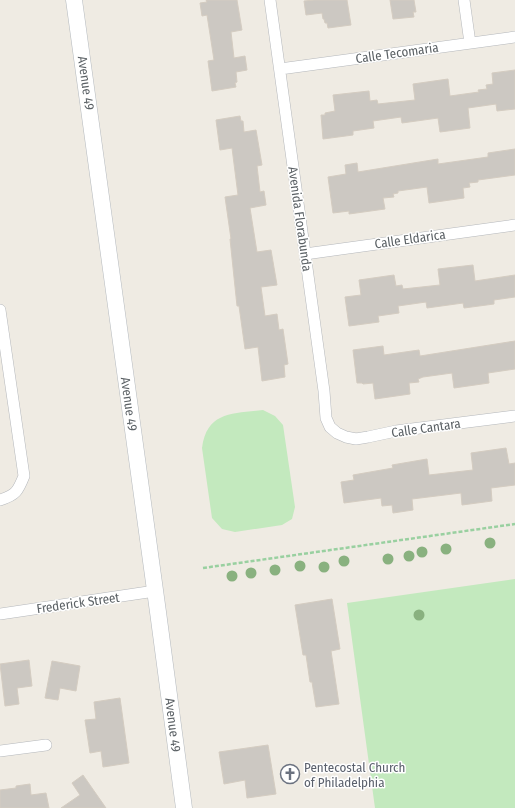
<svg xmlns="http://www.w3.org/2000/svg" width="515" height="808" viewBox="0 0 515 808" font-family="'Fira Sans Condensed',sans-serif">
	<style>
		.green { fill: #c3e9be }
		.building { fill: #ccc8c2; stroke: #d4ccc1 }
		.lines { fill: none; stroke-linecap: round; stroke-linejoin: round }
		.street-casing { stroke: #b4b7bb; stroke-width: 12 }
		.secondary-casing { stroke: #b5babf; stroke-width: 17 }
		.path { stroke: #99d0a0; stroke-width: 2.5; stroke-dasharray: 4 2; stroke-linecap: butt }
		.street { stroke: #fff; stroke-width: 11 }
		.secondary { stroke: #fff; stroke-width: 16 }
		.tree { fill: #89b17f }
		.labels { text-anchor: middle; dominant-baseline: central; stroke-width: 3; stroke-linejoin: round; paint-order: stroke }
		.street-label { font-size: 13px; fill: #5b6165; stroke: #fff }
		.worship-label { font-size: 13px; fill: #5b616d; stroke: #fff; text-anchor: start }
	</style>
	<rect width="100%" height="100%" fill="#efebe3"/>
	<path class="green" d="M 263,410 L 275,416 L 283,425 L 295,507 L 292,519 L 282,525 L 235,532 L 222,529 L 212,518 L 202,448 C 207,411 233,414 263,410 Z
		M 515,579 L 515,808 L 375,808 L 347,603 Z"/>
	<path class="building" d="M 206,0 L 237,0 L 242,30 L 231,32 L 234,58 L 245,56 L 247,70 L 236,72 L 237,82 L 235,83 L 236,87 L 212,91 L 208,61 L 214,60 L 207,15 L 202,16 L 200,3 L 207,2 Z
		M 314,0 L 347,0 L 351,25 L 328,28 L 327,23 L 325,23 L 324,19 L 323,19 L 322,13 L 306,15 L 304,1 Z
		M 390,0 L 414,0 L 416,12 L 413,12 L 414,17 L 393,19 Z
		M 515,70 L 515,109 L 497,111 L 496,104 L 468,108 L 470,128 L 440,132 L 438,118 L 402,123 L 401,117 L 373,121 L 374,128 L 353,131 L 353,135 L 323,139 L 321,115 L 325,115 L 325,113 L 335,111 L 333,95 L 369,91 L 370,101 L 377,100 L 378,104 L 415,100 L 413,84 L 448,79 L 450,96 L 479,92 L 478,90 L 487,89 L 486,85 L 493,84 L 492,73 Z
		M 240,116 L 241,121 L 243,121 L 244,132 L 256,130 L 262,165 L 257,166 L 260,192 L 264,191 L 266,205 L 250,208 L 257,252 L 271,250 L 277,285 L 261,287 L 265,316 L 277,314 L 279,330 L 283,329 L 288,364 L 284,365 L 285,377 L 262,381 L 258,347 L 245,349 L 239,306 L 237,306 L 230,239 L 231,239 L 225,197 L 238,195 L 232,148 L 220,150 L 216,120 Z
		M 515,149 L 515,175 L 478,180 L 478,182 L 469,183 L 470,187 L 463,188 L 464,198 L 429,203 L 427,187 L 398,191 L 398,193 L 393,194 L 394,197 L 383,198 L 385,209 L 349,214 L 349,211 L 333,213 L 328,177 L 346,174 L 345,165 L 357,163 L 358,172 L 438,159 L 438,164 L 488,157 L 488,153 Z
		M 473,265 L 475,281 L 515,275 L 515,297 L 494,300 L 494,304 L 464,308 L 463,303 L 427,308 L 426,302 L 398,306 L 399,313 L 378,316 L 379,322 L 349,326 L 345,297 L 361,295 L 359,280 L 394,275 L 396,286 L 402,285 L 403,289 L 440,285 L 438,269 Z
		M 515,341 L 515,369 L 488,373 L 489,383 L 454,388 L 452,373 L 423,377 L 418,379 L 419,382 L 409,383 L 410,394 L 375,399 L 373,383 L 363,384 L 362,383 L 357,383 L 353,350 L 383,346 L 384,355 L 419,350 L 420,356 Z
		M 506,448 L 509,464 L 515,463 L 515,485 L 491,488 L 492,501 L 462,505 L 461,493 L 412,499 L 413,510 L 393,513 L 392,505 L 382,506 L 381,498 L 344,503 L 341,482 L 354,480 L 353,475 L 393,468 L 392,465 L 427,459 L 429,475 L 473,470 L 471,453 Z
		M 332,599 L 340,649 L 331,651 L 339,704 L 316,707 L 312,682 L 310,682 L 306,655 L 303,655 L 295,605 Z
		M 29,660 L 32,686 L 17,688 L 19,704 L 5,706 L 0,664 Z
		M 52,661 L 80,666 L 76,691 L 60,688 L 58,700 L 45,698 Z
		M 120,698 L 129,763 L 103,767 L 101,751 L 90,753 L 85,720 L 96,719 L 94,702 Z
		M 268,745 L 276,794 L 247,798 L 245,780 L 224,784 L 219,752 Z
		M 83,775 L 106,808 L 61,808 L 80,795 L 72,783 Z
		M 30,784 L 31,795 L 46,793 L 49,808 L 0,808 L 0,790 L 16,788 L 16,786 Z"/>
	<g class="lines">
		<g class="street-casing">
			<path id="street" d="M 270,0 L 324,391 L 326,418 L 330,427 L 337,433 L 346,437 L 356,439 L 368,437 L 396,431 L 515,416
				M 464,0 L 470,43
				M 280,69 L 515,37
				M 305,254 L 515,225
				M 0,310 L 24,476 C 18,491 16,495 0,500
				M 0,614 L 155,591
				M 0,751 L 46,745"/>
		</g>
		<g class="secondary-casing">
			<path id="secondary" d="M 74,0 L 158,612 L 184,808"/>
		</g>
		<path class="path" d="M 203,568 L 515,524"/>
		<use href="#street" class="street"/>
		<use href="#secondary" class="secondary"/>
	</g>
	<g class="tree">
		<circle cx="490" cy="543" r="5.5"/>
		<circle cx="446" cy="549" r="5.5"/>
		<circle cx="422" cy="552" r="5.5"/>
		<circle cx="409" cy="556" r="5.5"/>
		<circle cx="388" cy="559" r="5.5"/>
		<circle cx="344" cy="561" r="5.5"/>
		<circle cx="300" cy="566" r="5.5"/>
		<circle cx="324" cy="567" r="5.5"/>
		<circle cx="275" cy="570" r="5.5"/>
		<circle cx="251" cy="573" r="5.5"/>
		<circle cx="232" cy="576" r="5.5"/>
		<circle cx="419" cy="615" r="5.5"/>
	</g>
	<defs>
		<g id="church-ring" transform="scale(1)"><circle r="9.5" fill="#fff" stroke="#6b7280" stroke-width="1.5"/><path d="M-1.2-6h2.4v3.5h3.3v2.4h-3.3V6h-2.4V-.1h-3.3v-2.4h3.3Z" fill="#6b7280"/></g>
	</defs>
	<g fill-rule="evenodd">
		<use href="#church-ring" x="290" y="774"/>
	</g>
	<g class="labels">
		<g class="street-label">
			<text transform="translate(397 53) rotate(-8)">Calle Tecomaria</text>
			<text transform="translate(86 83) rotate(82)">Avenue 49</text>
			<text transform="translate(300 219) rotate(82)">Avenida Florabunda</text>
			<text transform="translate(410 239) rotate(-8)">Calle Eldarica</text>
			<text transform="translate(129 404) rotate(82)">Avenue 49</text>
			<text transform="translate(426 428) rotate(-8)">Calle Cantara</text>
			<text transform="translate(78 603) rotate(-8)">Frederick Street</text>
			<text transform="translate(173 725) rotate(83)">Avenue 49</text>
		</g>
		<g class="worship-label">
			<text x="304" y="767">Pentecostal Church<tspan x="304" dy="15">of Philadelphia</tspan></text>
		</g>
	</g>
</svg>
